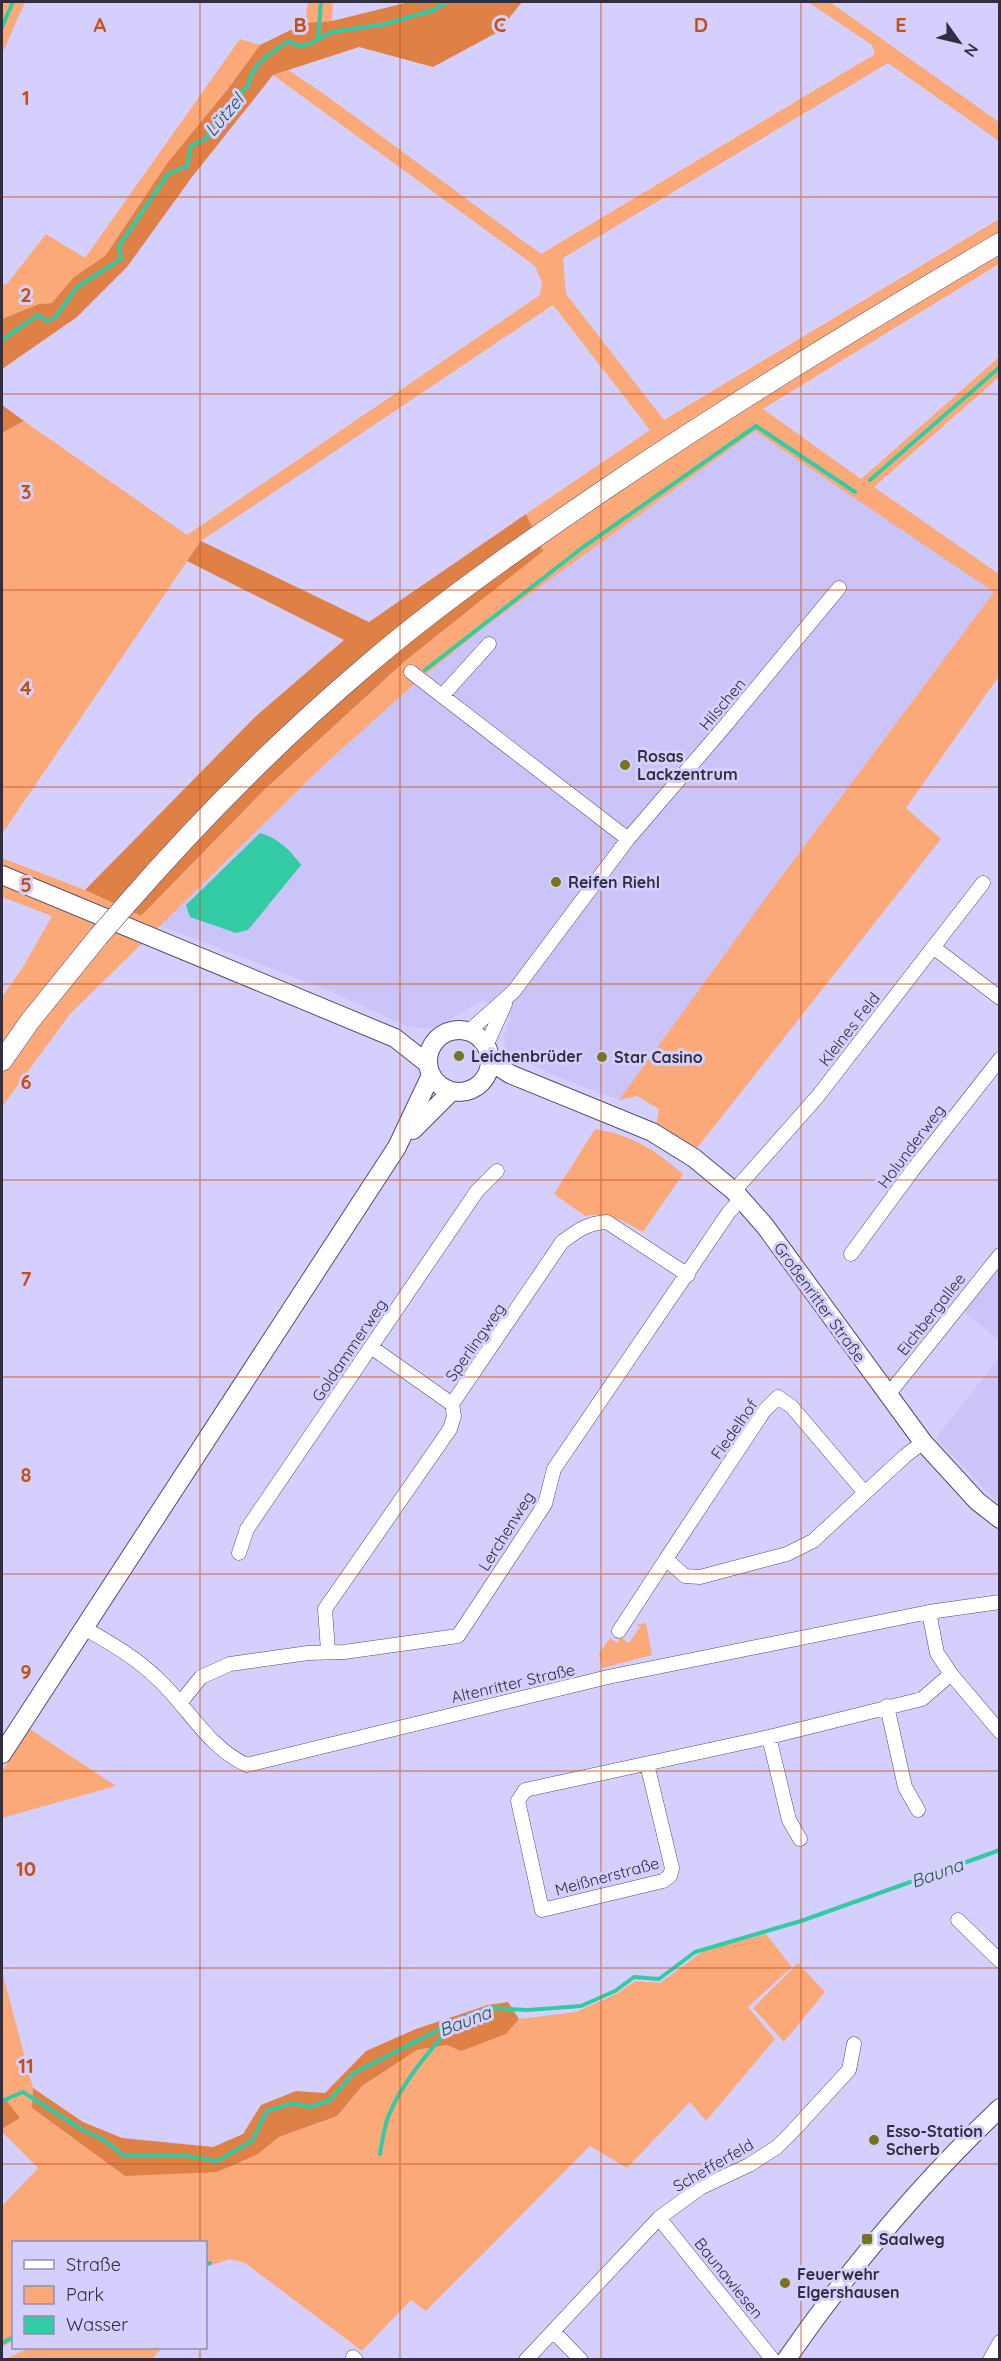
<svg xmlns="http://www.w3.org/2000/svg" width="1001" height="2361" viewBox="0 0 1001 2361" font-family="Quicksand,sans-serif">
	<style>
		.built { fill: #cbc4f9 }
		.green { fill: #fca979 }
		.forest { fill: #df8147 }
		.water { fill: #33cba3 }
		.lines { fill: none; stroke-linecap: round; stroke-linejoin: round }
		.stream { stroke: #33cba3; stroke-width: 4 }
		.minor-casing { stroke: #534d74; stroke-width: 15 }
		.tertiary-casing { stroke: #534d74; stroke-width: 20 }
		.secondary-casing { stroke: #534d74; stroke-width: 21 }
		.minor { stroke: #fff; stroke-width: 14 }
		.tertiary { stroke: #fff; stroke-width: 18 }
		.secondary { stroke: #fff; stroke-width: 20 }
		.secondary-bridge-casing { stroke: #534d74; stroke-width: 21; stroke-linecap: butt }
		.secondary-bridge { stroke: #fff; stroke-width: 20 }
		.grid { fill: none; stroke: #c35016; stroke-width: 1.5; stroke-opacity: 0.55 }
		.poi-dot { fill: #74751c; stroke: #d4cffc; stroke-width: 2 }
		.labels { text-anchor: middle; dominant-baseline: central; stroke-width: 6; stroke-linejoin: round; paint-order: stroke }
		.street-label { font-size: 16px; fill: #302e3f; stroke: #d4cffc }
		.poi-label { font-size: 16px; font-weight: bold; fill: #302e3f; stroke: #d4cffc; text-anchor: start }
		.water-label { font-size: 18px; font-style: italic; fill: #1f5948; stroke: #d4cffc }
		.grid-label { font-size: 20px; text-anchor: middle; font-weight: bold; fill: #c35016; stroke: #d4cffc; stroke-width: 6; stroke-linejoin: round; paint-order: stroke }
	</style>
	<rect width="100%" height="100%" fill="#d4cffc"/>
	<path class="built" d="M 755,431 L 995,592 L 619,1100 L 553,1075 L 516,1057 L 505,1049 L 504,1037 L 511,1017 L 483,1000 L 433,1029 L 406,1026 L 332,992 L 159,925 L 325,764 L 419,680 L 486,626 Z
		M 999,1266 L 999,1340 L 964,1312 Z
		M 999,1358 L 999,1504 L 936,1438 Z"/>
	<path class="green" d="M 4,2 L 25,2 L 2,54 L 2,8 Z
		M 308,2 L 333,2 L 332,21 L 305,23 Z
		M 808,2 L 830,2 L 999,122 L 999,141 L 888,63 L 563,258 L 566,294 L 664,420 L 999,219 L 999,264 L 763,409 L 861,479 L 999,357 L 999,377 L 874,487 L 999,574 L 999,676 L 906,808 L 941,839 L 697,1148 L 656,1125 L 659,1109 L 637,1096 L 619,1100 L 770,892 L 994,592 L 755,431 L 486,626 L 419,680 L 325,764 L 70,1014 L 2,1107 L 2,997 L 23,967 L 52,916 L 2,897 L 2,858 L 85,890 L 141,916 L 263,791 L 405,661 L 542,551 L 526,514 L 650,430 L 553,305 L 201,541 L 2,834 L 2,433 L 24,421 L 187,535 L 540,295 L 542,283 L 535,266 L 273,75 L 288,70 L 327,96 L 541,254 L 875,54 L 872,45 Z
		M 240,39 L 260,45 L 227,90 L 168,162 L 105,256 L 74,277 L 52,303 L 39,304 L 2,319 L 2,283 L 6,285 L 46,234 L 85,258 Z
		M 595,1129 C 632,1135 655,1150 683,1174 L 643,1232 C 624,1221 607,1211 585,1216 L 554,1194 Z
		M 646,1623 L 652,1655 L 602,1668 L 599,1654 L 610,1638 L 617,1643 L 621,1637 L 629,1643 L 640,1627 L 636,1625 Z
		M 30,1729 L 116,1786 L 2,1818 L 2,1771 Z
		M 766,1934 L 792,1967 L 748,2007 L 775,2039 L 706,2121 L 690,2102 L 627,2168 L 590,2146 L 426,2311 L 411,2300 L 362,2351 L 245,2263 L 230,2259 L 206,2267 L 206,2242 L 14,2242 L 13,2341 L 2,2347 L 2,2206 L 38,2168 L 2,2132 L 2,2129 L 20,2118 L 4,2097 L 2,2098 L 2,1971 L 33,2088 L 32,2108 L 125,2176 L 258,2154 L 279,2137 L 337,2116 L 362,2086 L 417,2050 L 506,2034 L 519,2019 L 576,2012 L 616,1994 L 635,1981 L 660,1983 L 703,1951 Z
		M 798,1963 L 825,1992 L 784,2042 L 753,2008 Z
		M 29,2348 L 162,2348 L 152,2359 L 5,2359 Z"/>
	<path class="forest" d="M 409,2 L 522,2 L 498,32 L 433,67 L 359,47 L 273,75 L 192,177 L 127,267 L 77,317 L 2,369 L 2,319 L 39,304 L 52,303 L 74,277 L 105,256 L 168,162 L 227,90 L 260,45 L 305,23 L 332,21 Z
		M 2,405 L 24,421 L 2,433 Z
		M 526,514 L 543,551 L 405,661 L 263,791 L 141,916 L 85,890 L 255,717 L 344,640 L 187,561 L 201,541 L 369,622 Z
		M 508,2002 L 519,2019 L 506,2034 L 461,2051 L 447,2045 L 417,2050 L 362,2086 L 337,2116 L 279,2137 L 258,2154 L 217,2172 L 125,2176 L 32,2108 L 33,2088 L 83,2122 L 122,2138 L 213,2147 L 243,2134 L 261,2105 L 296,2091 L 325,2093 L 366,2051 L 416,2029 L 488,2005 Z
		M 4,2097 L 20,2118 L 2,2129 L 2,2098 Z"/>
	<path class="water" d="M 260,833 C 277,837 291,851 301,865 L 248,930 L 236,933 L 190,917 L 186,905 Z"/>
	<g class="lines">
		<path class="stream" d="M 2,27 L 13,2
			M 318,39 L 321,2
			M 2,340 L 38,315 L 47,321 L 55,318 L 77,287 L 121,259 L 119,246 L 168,174 L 187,166 L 191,146 L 207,138 C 212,122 221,115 233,104 C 240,97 238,93 248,86 C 251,64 271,53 289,41 L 298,46 L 309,44 L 332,32 L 385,24 L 434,10 L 447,2
			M 870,480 L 1000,367
			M 425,670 L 582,548 L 756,426 L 855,492
			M 2,2101 L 23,2092 L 81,2129 L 104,2140 L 124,2156 L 187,2156 L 217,2161 L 252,2141 L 267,2111 L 293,2103 L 309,2107 L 329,2101 L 354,2073 L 464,2017 L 490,2008 L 528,2010 L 581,2006 L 615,1991 L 634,1977 L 659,1979 L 695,1952 L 801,1921 L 1000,1850
			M 380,2154 C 382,2142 384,2128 388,2117 C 402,2082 428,2053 452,2025
			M 206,2264 L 210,2263
			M 2,2343 L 14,2337"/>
		<g class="minor-casing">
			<path id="minor" d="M 411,672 L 628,839
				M 442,696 L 489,644
				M 933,947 L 1000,998
				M 468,1032 L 514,991 L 628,839 L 725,726 L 839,588
				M 486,1046 L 505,1004
				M 734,1191 L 818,1096 L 983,883
				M 851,1254 L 912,1171 L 1000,1059
				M 371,1347 L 452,1404
				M 888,1395 L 1000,1255
				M 865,1493 L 792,1407 L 778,1397 L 764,1411 L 666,1559 L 685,1576 L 700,1577 L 787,1554 L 813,1541 L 905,1456 L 923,1442
				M 239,1553 L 247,1529 L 477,1191 L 497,1171
				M 84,1628 C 112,1644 137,1658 160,1681 C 188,1708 210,1749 247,1765 L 608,1677 L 929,1612 L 1000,1602
				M 619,1631 L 666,1559
				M 328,1651 L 325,1609 L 450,1429 L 454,1416 L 452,1404 L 562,1242 C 577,1231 587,1223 607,1222 L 688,1275
				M 951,1674 L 1000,1732
				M 181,1702 L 201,1677 L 230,1664 L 308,1653 L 344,1652 L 458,1636 L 545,1504 L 554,1469 L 729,1212 L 741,1199
				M 887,1706 L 905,1787 L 918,1810
				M 769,1737 L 789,1820 L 800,1839
				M 647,1764 L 672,1868 L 670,1876 L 663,1881 L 542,1910 L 518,1801 L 525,1790 L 769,1737 L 922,1699 L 951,1674 L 937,1653 L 929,1612
				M 958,1920 L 1000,1961
				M 659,2218 L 773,2360
				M 553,2331 L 581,2360
				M 353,2357 L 356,2360
				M 526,2360 L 659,2218 L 700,2188 L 749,2165 L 777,2147 L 792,2132 L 849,2070 L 854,2044
				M 990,2360 L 1000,2342"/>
		</g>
		<g class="tertiary-casing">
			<path id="tertiary" d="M 2,875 L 395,1038 L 428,1064
				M428 1061a31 31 0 1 1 62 0a31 31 0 1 1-62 0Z
				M 490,1061 L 510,1074 L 652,1132 L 694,1158 L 734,1191 L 765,1226 L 923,1442 L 977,1501 L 1000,1519
				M 413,1130 L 452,1091
				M 2,1754 L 397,1147 L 431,1075
				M 786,2360 C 849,2269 920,2184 1000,2108"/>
		</g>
		<g class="secondary-casing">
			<path id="secondary" d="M 125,906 C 199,821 279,740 365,667 C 442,601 526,543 610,486 C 737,400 867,321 1000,243
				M 2,1061 L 30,1021 L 98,937"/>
		</g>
		<use href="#minor" class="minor"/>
		<use href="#tertiary" class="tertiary"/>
		<use href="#secondary" class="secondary"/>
		<g class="secondary-bridge-casing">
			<path id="secondary-bridge" d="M 98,937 L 125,906"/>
		</g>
		<use href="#secondary-bridge" class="secondary-bridge"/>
	</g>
	<path class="grid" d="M 200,2 L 200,2242M 400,2 L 400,2360M 601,2 L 601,2360M 801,2 L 801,2360M 2,197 L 1000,197M 2,394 L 1000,394M 2,590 L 1000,590M 2,787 L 1000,787M 2,984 L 1000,984M 2,1180 L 1000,1180M 2,1377 L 1000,1377M 2,1574 L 1000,1574M 2,1771 L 1000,1771M 2,1968 L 1000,1968M 2,2164 L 1000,2164M 200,2348 L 200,2360"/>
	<g class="poi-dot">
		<circle cx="625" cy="765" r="6"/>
		<circle cx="556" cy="882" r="6"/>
		<circle cx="459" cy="1056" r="6"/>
		<circle cx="602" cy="1057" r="6"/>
		<circle cx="874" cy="2140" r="6"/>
		<rect x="861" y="2233" width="12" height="12" rx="3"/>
		<circle cx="785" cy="2283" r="6"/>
	</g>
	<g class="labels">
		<g class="street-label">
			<text transform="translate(722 704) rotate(-50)">Hilschen</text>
			<text transform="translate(849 1029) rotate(-52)">Kleines Feld</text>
			<text transform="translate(911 1146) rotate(-53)">Holunderweg</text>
			<text transform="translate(820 1302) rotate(54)">Großenritter Straße</text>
			<text transform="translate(931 1314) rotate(-52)">Eichbergallee</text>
			<text transform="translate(475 1342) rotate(-55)">Sperlingweg</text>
			<text transform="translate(349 1350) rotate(-56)">Goldammerweg</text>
			<text transform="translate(734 1429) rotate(-55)">Fiedelhof</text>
			<text transform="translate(506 1531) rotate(-58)">Lerchenweg</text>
			<text transform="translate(513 1683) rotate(-13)">Altenritter Straße</text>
			<text transform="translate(607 1876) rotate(-15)">Meißnerstraße</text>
			<text transform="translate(713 2165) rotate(-30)">Schefferfeld</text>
			<text transform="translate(729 2278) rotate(51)">Baunawiesen</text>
		</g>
		<g class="poi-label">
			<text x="637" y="756">Rosas<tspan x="637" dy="18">Lackzentrum</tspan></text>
			<text x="568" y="882">Reifen Riehl</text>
			<text x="471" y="1056">Leichenbrüder</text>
			<text x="614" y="1057">Star Casino</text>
			<text x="886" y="2131">Esso-Station<tspan x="886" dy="18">Scherb</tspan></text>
			<text x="879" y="2239">Saalweg</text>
			<text x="797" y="2274">Feuerwehr<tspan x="797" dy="18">Elgershausen</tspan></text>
		</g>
		<g class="water-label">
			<text transform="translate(224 115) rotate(-50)">Lützel</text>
			<text transform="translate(937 1873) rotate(-20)">Bauna</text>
			<text transform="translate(465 2021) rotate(-21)">Bauna</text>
		</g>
	</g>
	<g class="grid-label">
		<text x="100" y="32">A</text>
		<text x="300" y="32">B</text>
		<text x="500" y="32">C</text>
		<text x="701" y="32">D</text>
		<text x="901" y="32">E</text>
		<text x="26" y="105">1</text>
		<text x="26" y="302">2</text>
		<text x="26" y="499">3</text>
		<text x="26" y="695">4</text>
		<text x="26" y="892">5</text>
		<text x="26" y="1089">6</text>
		<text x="26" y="1286">7</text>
		<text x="26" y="1482">8</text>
		<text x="26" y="1679">9</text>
		<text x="26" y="1876">10</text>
		<text x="26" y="2073">11</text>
	</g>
	<rect width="1001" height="2361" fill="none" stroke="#302e3f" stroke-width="6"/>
	<rect x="12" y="2241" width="195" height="108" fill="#d4cffc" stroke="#928fb0" stroke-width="1.5"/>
	<rect x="24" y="2260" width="30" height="9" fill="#ffffff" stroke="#928fb0" stroke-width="1.5"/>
	<text x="66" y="2271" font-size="18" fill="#302e3f">Straße</text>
	<rect x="24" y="2286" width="30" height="18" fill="#fca979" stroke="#928fb0" stroke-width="1.5"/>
	<text x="66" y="2301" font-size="18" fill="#302e3f">Park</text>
	<rect x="24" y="2316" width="30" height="18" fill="#33cba3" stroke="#928fb0" stroke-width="1.5"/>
	<text x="66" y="2331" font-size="18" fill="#302e3f">Wasser</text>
	<g transform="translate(959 42) rotate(124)" stroke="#d4cffc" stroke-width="4.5" paint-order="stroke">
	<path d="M0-4.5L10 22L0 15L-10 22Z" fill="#302e3f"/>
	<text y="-9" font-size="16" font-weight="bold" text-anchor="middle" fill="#302e3f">N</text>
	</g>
</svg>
